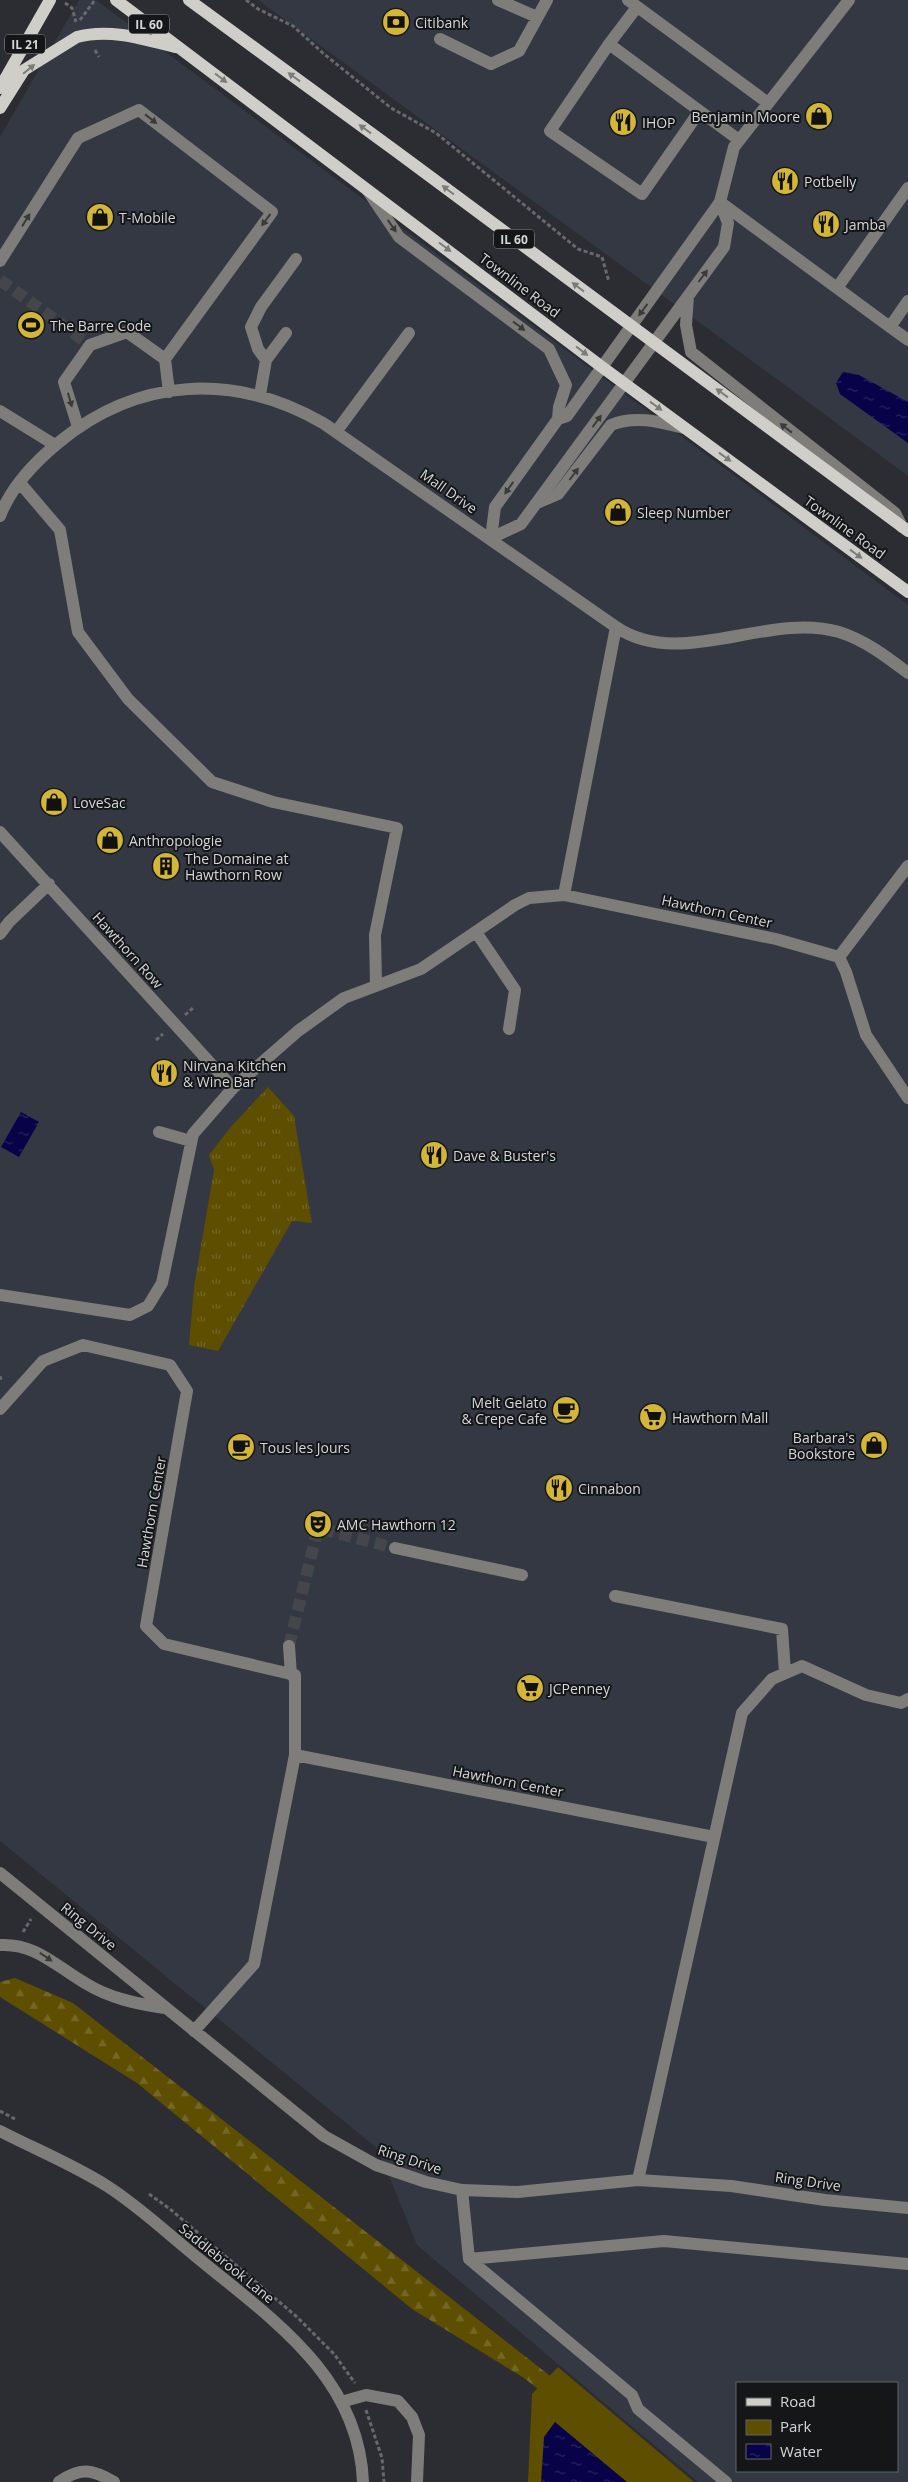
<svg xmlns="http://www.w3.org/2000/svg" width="908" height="2482" viewBox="0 0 908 2482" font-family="'Open Sans',sans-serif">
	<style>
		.built { fill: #343843; fill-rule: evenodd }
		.grass { fill: url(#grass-tufts) }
		.forest { fill: url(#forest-firs) }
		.green { fill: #5d4e00 }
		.water { fill: url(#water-ripples) }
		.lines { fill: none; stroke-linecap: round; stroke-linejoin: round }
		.minor-tunnel { stroke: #44464c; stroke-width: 12; stroke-dasharray: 12 6; stroke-linecap: butt }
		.path { stroke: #67696e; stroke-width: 3; stroke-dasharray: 4 2.5; stroke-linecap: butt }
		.minor { stroke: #7e7d7a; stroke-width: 12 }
		.major { stroke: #cfcec8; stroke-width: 12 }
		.oneway { fill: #7b7b79 }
		.oneway2 { fill: #3a3a3a }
		.labels { text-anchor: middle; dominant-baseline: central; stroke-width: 4; stroke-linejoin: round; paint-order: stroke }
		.shield { fill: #151618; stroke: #9b9c9f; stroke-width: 1 }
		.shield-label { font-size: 12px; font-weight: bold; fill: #d5d6d9 }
		.poi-label { font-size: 14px; fill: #d5d6d9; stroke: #151618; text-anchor: start }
		.street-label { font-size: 14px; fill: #d5d6d9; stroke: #151618 }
	</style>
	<defs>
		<pattern id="grass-tufts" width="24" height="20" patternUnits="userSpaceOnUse" patternTransform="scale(1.25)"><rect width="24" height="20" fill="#5d4e00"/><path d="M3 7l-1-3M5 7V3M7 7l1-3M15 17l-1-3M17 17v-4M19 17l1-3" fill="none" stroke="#736725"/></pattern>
		<pattern id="forest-firs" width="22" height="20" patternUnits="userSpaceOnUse" patternTransform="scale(1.25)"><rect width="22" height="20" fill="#5d4e00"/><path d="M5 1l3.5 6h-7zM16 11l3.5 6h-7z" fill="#736725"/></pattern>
		<pattern id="water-ripples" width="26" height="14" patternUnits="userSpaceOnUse" patternTransform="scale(1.25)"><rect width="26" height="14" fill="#080248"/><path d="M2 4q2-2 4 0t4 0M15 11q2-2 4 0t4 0" fill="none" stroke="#2b2662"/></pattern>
	</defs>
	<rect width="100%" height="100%" fill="#2b2d33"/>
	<path class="built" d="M 79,0 L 96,0 L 908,605 L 908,2482 L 698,2482 L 417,2245 L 378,2149 L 0,1841 L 0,137 ZM 737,2383 L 897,2383 L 897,2471 L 737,2471 Z
		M 258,0 L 908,0 L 908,476 L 789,388 Z"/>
	<path class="grass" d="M 268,1087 L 294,1116 L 312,1223 L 292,1221 L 218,1351 L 189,1345 L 194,1287 L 214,1170 L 209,1155 L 230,1128 Z"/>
	<path class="forest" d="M 15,1978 L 73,2003 L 686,2482 L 630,2461 L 524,2378 L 412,2309 L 137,2083 L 0,1997 L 0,1982 Z"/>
	<path class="green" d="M 558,2367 L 694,2482 L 528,2482 L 532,2394 Z"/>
	<path class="water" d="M 843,372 L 859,375 L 908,402 L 908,443 L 840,394 L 836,383 Z
		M 21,1112 L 39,1122 L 19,1157 L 1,1147 Z
		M 555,2422 L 627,2482 L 541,2482 L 544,2437 Z"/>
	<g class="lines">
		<path class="minor-tunnel" d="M 0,280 L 90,345
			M 289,1646 L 318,1528 L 395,1548"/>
		<path class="path" d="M 246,0 L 258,9 L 293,26 L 324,54 L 391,108 L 436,133 L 578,249 L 602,257 L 609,282
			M 65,3 L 72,8 L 76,22
			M 80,20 L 95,0
			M 95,50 L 99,57
			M 185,1015 L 194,1007
			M 156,1040 L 163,1034
			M 0,1376 L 1,1380
			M 23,1932 L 31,1919
			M 0,2111 L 15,2119
			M 149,2194 L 170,2209 L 297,2317 L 334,2354 L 355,2383
			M 366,2410 L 382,2458 L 384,2482"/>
		<path class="minor" d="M 498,0 L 537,17
			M 628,0 L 768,103
			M 849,0 L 734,147 L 720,202 L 890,327 L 908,301
			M 440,39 L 491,64 L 519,51 L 547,0
			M 609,44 L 637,7
			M 699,112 L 642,194 L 550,131 L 609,44 L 739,140
			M 368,191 L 399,237 L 549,349 L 566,385 L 559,407 L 558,419 L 495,507 L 491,538
			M 0,261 L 78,138 L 139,110 L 272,212 L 165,359 L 169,392
			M 837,288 L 908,188
			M 688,296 L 686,325 L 691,352 L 895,513 L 902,527
			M 890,327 L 908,340
			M 266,360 L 286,333
			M 260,395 L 266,360 L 258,349 L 251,327 L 261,307 L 296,259
			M 0,411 L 55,445
			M 78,427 L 64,382 L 90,345 L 127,332 L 165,359
			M 336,432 L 409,333
			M 20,483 L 60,530 L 78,632 L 128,699 L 212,782 L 273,802 L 397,828 L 375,935 L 376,985
			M 537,503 L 558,494 L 611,425 C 635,415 660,422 684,428
			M 0,516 C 11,487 35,462 58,443 C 138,377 234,372 323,423 L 616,627 C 681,671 768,611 839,632 C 865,640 887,657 908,673
			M 491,538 L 521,524 L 724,247 L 728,223 L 720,202 L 567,416 L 558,419
			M 0,832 L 233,1088
			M 564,895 L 616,627
			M 476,932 L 515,990 L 509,1029
			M 0,934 L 9,922 L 49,884
			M 839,957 L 908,866
			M 159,1132 L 191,1141
			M 0,1295 L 130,1315 L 148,1306 L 162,1283 L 193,1134 L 233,1088 L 298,1031 L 344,998 L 421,969 L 515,905 L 529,898 L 564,895 L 776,939 L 839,957 L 846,972 L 866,1035 L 908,1098
			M 0,1409 L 43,1361 L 83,1345 L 170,1365 L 187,1391 L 146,1626 L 164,1644 L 295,1675 L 295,1755
			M 395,1548 L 522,1575
			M 615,1596 L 782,1629 L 785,1673
			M 289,1646 L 291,1675
			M 0,1873 L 324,2136 L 376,2165 L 426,2182 L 462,2190 L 518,2192 L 638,2180 L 731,2186 L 825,2200 L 908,2208
			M 0,1945 C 35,1943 56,1966 85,1983 C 109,1998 137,2004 165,2008
			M 194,2031 L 254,1964 L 295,1755 L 714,1837
			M 0,2131 C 35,2149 74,2165 107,2186 C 140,2207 169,2235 199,2259 C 272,2319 359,2377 363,2482
			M 638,2180 L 742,1713 L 772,1679 L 802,1666 L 866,1695 L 901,1703 L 908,1699
			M 462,2190 L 469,2259 L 632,2395 L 638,2409 L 726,2482
			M 469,2259 L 664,2241 L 908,2264
			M 341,2402 L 366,2395 L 398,2401 L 412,2417 L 419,2435 L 417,2482
			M 59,2482 C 80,2467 92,2469 114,2482"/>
		<path class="major" d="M 116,0 L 602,367 L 908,592
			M 189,0 L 397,152 L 908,531
			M 0,88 L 50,0
			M 0,108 L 24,70 L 77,37 C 109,28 144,39 175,47"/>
	</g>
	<defs><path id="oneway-solid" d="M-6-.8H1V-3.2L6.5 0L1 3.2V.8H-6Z" transform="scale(1.25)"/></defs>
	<g class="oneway">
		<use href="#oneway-solid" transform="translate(29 69) rotate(-39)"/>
		<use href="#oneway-solid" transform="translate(294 77) rotate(-144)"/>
		<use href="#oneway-solid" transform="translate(221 78) rotate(37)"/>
		<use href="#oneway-solid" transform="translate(365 129) rotate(-144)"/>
		<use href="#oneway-solid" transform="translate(448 190) rotate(-143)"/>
		<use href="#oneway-solid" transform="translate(445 247) rotate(37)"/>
		<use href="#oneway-solid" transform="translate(578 287) rotate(-143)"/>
		<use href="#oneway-solid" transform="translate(582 351) rotate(37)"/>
		<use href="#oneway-solid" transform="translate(722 393) rotate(-144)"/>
		<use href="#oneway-solid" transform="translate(656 406) rotate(36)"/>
		<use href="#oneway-solid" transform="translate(725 457) rotate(36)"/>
		<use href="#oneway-solid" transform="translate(856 554) rotate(36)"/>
	</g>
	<g class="oneway2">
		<use href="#oneway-solid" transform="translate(151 119) rotate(38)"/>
		<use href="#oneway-solid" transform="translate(26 220) rotate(-58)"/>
		<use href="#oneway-solid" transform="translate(266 220) rotate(126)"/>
		<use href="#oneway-solid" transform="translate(392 226) rotate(55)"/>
		<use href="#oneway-solid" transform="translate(703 276) rotate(-53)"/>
		<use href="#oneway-solid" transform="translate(643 310) rotate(126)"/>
		<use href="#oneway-solid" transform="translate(519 326) rotate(37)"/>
		<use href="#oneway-solid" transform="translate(70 400) rotate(74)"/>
		<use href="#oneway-solid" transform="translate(597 421) rotate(-54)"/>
		<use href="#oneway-solid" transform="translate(786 428) rotate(-142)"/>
		<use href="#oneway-solid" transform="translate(574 474) rotate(-53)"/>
		<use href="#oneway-solid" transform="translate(509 488) rotate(125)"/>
		<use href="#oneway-solid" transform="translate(46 1957) rotate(34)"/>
	</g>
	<defs>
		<g id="bank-disc" transform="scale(1.4375)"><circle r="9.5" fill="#d3b635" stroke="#151618"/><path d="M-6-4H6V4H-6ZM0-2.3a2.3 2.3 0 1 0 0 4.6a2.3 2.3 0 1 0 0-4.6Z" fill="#111"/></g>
		<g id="shop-disc" transform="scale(1.4375)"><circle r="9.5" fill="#d3b635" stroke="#151618"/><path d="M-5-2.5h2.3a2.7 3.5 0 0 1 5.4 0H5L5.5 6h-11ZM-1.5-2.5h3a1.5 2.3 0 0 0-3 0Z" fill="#111"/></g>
		<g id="restaurant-disc" transform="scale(1.4375)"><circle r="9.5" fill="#d3b635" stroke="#151618"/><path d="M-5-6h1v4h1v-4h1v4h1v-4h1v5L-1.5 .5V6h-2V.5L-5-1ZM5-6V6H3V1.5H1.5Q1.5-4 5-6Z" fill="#111"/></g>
		<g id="stadium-disc" transform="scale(1.4375)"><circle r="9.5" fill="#d3b635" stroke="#151618"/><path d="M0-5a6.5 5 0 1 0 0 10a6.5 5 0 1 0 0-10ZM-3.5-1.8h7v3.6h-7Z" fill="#111"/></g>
		<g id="building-disc" transform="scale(1.4375)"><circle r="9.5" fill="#d3b635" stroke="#151618"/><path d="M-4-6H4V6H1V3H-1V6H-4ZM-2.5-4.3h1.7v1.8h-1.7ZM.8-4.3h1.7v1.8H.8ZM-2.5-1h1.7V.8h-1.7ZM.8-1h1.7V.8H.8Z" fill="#111"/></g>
		<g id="cafe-disc" transform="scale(1.4375)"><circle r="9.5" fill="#d3b635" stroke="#151618"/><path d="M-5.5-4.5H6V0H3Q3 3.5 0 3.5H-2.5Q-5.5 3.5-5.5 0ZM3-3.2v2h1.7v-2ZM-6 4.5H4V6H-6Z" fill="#111"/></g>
		<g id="supermarket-disc" transform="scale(1.4375)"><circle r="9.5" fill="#d3b635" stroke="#151618"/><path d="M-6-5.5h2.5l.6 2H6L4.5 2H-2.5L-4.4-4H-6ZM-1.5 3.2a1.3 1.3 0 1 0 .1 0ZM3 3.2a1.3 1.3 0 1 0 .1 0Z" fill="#111"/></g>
		<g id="theatre-disc" transform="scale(1.4375)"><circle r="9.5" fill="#d3b635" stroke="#151618"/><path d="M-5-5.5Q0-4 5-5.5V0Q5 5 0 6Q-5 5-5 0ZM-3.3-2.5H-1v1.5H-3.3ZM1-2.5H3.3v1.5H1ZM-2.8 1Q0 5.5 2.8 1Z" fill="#111"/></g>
	</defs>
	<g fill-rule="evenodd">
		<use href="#bank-disc" x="396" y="22"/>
		<use href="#shop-disc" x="819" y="116"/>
		<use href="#restaurant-disc" x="623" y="122"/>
		<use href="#restaurant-disc" x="785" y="181"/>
		<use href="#shop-disc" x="100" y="217"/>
		<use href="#restaurant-disc" x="826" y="224"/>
		<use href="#stadium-disc" x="31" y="325"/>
		<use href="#shop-disc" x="618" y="512"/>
		<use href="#shop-disc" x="54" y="802"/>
		<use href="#shop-disc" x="110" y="840"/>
		<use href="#building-disc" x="166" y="866"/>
		<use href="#restaurant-disc" x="164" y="1073"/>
		<use href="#restaurant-disc" x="434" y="1155"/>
		<use href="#cafe-disc" x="566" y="1410"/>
		<use href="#supermarket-disc" x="653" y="1417"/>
		<use href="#shop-disc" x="874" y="1445"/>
		<use href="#cafe-disc" x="241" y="1447"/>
		<use href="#restaurant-disc" x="559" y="1488"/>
		<use href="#theatre-disc" x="318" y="1524"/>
		<use href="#supermarket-disc" x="530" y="1688"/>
	</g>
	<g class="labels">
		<g class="shield">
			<rect x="129" y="14.5" width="40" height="19" rx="4"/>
			<rect x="5" y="34.5" width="40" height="19" rx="4"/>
			<rect x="494" y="229.5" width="40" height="19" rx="4"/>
		</g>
		<g class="shield-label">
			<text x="149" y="24">IL 60</text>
			<text x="25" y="44">IL 21</text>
			<text x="514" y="239">IL 60</text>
		</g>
		<g class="poi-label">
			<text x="415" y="22">Citibank</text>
			<text x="800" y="116" text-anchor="end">Benjamin Moore</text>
			<text x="642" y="122">IHOP</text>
			<text x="804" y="181">Potbelly</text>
			<text x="119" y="217">T-Mobile</text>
			<text x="845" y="224">Jamba</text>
			<text x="50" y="325">The Barre Code</text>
			<text x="637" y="512">Sleep Number</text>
			<text x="73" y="802">LoveSac</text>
			<text x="129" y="840">Anthropologie</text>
			<text x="185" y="858">The Domaine at<tspan x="185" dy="16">Hawthorn Row</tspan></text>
			<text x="183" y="1065">Nirvana Kitchen<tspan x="183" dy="16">&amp; Wine Bar</tspan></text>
			<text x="453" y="1155">Dave &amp; Buster's</text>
			<text x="547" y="1402" text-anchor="end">Melt Gelato<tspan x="547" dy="16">&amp; Crepe Cafe</tspan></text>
			<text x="672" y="1417">Hawthorn Mall</text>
			<text x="855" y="1437" text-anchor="end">Barbara's<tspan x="855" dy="16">Bookstore</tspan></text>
			<text x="260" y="1447">Tous les Jours</text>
			<text x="578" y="1488">Cinnabon</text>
			<text x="337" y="1524">AMC Hawthorn 12</text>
			<text x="549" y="1688">JCPenney</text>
		</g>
		<g class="street-label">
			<text transform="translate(520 285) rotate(37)">Townline Road</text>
			<text transform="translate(449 491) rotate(35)">Mall Drive</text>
			<text transform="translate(845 527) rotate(36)">Townline Road</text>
			<text transform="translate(717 911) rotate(12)">Hawthorn Center</text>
			<text transform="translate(128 950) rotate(48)">Hawthorn Row</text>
			<text transform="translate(151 1512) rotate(-80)">Hawthorn Center</text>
			<text transform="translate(508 1781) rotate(11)">Hawthorn Center</text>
			<text transform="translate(89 1926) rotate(39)">Ring Drive</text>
			<text transform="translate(410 2159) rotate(18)">Ring Drive</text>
			<text transform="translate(808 2181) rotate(8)">Ring Drive</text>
			<text transform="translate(227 2263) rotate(39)">Saddlebrook Lane</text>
		</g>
	</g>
	<rect x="736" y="2382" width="162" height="90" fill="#151618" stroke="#626365"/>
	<rect x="746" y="2398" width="25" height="8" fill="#cfcec8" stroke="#626365"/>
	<text x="780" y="2407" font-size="15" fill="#d5d6d9">Road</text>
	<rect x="746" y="2420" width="25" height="15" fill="#5d4e00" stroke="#626365"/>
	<text x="780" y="2432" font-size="15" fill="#d5d6d9">Park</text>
	<rect x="746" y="2444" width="25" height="15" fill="url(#water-ripples)" stroke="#626365"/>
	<text x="780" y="2457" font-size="15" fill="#d5d6d9">Water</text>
</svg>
